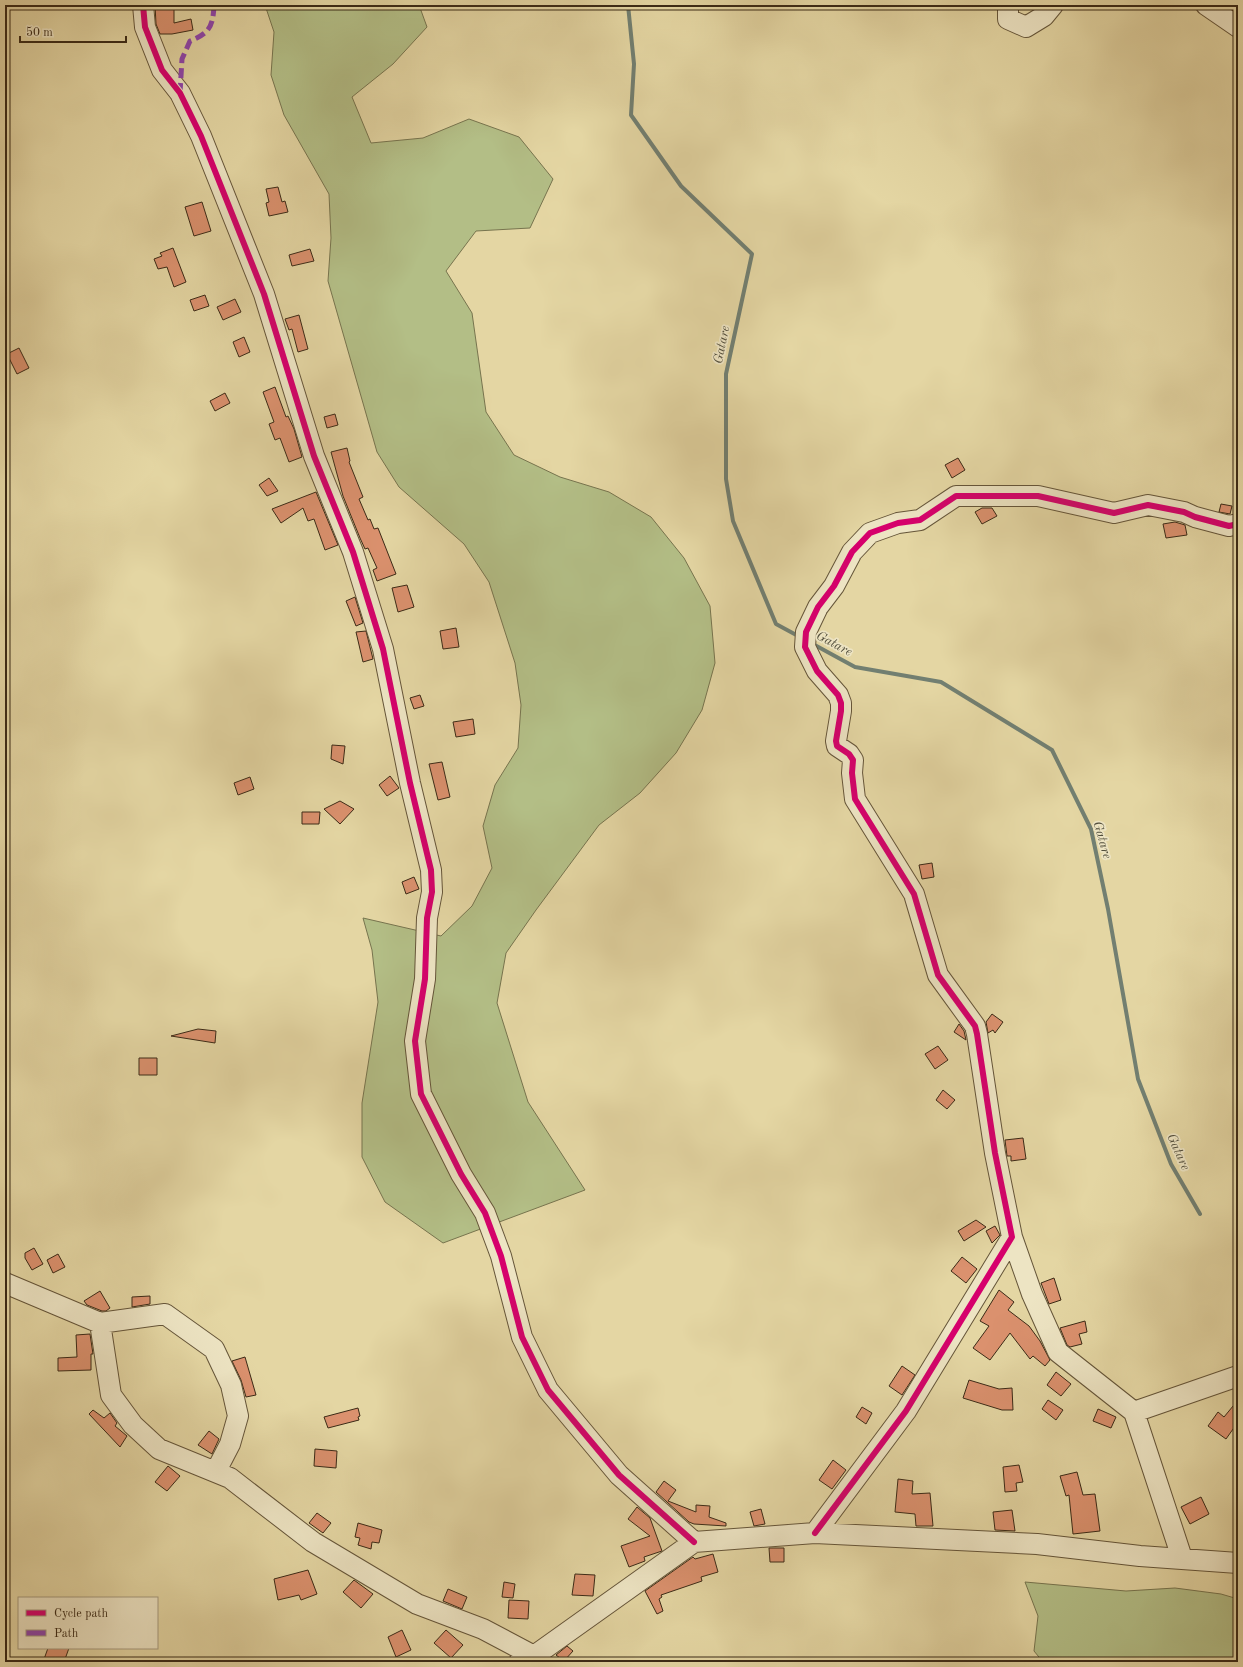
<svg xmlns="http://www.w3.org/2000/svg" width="1243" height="1667" viewBox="0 0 1243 1667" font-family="'Old Standard TT',serif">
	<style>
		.green { fill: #b3be86; stroke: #77744e }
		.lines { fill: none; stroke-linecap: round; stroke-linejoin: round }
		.stream { stroke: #727f71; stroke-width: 4 }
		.building { fill: #db916e; stroke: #3b2a16 }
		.minor-casing { stroke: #655539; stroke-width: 22 }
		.minor { stroke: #ede4c3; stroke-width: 20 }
		.quiet { stroke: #8e44ad; stroke-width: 5; stroke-dasharray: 10 5; stroke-linecap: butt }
		.cycleway-casing { stroke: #ede4c3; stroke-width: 8 }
		.cycleway { stroke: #d6006c; stroke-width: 6 }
		.labels { text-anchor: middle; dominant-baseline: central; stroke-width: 3.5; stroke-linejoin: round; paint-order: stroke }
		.water-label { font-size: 13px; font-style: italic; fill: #524e3c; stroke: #ede4c3 }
	</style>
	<rect width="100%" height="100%" fill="#e4d6a3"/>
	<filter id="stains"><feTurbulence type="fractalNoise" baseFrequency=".005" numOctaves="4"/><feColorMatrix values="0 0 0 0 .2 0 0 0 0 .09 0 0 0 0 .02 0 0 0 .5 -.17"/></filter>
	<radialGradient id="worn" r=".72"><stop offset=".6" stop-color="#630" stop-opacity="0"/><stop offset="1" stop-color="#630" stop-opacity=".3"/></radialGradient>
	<path class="green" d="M 265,5 L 419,5 L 427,27 L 393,64 L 352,97 L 371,143 L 423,138 L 469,119 L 519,137 L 553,179 L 530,228 L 476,231 L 446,271 L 472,313 L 486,412 L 514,455 L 560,477 L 609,492 L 651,517 L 684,558 L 710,606 L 715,663 L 702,710 L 676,753 L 640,793 L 599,825 L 536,910 L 506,953 L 497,1003 L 528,1102 L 585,1190 L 443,1243 L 385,1202 L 362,1157 L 362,1103 L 378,1002 L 372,950 L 363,918 L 441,936 L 472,906 L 492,868 L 483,826 L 495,785 L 518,748 L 521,705 L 515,663 L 489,582 L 464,544 L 399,487 L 377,452 L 328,281 L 331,238 L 329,194 L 284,115 L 271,75 L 274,32 Z
		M 1025,1582 L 1126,1591 L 1175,1588 L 1221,1594 L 1238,1599 L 1238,1662 L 1043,1662 L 1034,1651 L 1038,1616 Z"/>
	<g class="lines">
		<path class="stream" d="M 628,5 L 634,64 L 631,115 L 681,186 L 752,254 L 726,374 L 726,479 L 733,521 L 776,624 L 800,637
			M 811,643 L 855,667 L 941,682 L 1052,750 L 1091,829 L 1108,909 L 1138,1079 L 1171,1164 L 1200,1214"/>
	</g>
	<path class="building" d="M 155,5 L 174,5 L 174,23 L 191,19 L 193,30 L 172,34 L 160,34 L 156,24 Z
		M 278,187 L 282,202 L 285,201 L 288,212 L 269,216 L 266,203 L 269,202 L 266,189 Z
		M 202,202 L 211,231 L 194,236 L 185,207 Z
		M 173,248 L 186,282 L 174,287 L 167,267 L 158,269 L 154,259 L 162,256 L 160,253 Z
		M 310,249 L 314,261 L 292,266 L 289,255 Z
		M 205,295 L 209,306 L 194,311 L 190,300 Z
		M 235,299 L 241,312 L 223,320 L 217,307 Z
		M 299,315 L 308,349 L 298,352 L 292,329 L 289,330 L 285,319 Z
		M 244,337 L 250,352 L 239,357 L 233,342 Z
		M 19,348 L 29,368 L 17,374 L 7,354 Z
		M 275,387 L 286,417 L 288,416 L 294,429 L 302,457 L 289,462 L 280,438 L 275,440 L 269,424 L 274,422 L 263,392 Z
		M 225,393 L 230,403 L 215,411 L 210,401 Z
		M 335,414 L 338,425 L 327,428 L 324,417 Z
		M 347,448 L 350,461 L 349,462 L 363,497 L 359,499 L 368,520 L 370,519 L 374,529 L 378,528 L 396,574 L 377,581 L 373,570 L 377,568 L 368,548 L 365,549 L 360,538 L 343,496 L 331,452 Z
		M 958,458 L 965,470 L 952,478 L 945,465 Z
		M 269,478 L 278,491 L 267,496 L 259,485 Z
		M 316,492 L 338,545 L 325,550 L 314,519 L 308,521 L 303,508 L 281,523 L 272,509 Z
		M 1221,504 L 1232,506 L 1230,514 L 1219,512 Z
		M 982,508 L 992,508 L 997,516 L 982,524 L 975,512 Z
		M 1175,522 L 1185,525 L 1187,535 L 1166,538 L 1163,524 Z
		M 407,585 L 414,607 L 398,612 L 392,588 Z
		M 355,597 L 363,623 L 356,626 L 346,601 Z
		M 456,628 L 459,647 L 443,649 L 440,631 Z
		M 366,631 L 373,659 L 363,662 L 356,632 Z
		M 420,695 L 424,706 L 414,709 L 410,698 Z
		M 473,719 L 475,734 L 456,737 L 453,722 Z
		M 332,745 L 345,746 L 343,764 L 331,759 Z
		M 442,762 L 450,797 L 438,800 L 429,764 Z
		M 390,776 L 399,788 L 387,796 L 379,785 Z
		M 250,777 L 254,789 L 238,795 L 234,783 Z
		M 340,801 L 354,809 L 340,824 L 324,809 Z
		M 302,812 L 320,812 L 319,824 L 302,824 Z
		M 932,863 L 934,877 L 922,879 L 919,865 Z
		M 414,877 L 419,889 L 406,894 L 402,882 Z
		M 992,1014 L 1003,1022 L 995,1033 L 993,1030 L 988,1033 L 986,1022 Z
		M 959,1024 L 964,1031 L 966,1040 L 954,1032 Z
		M 198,1029 L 216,1031 L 215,1043 L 171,1036 Z
		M 938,1046 L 948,1060 L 935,1069 L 925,1054 Z
		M 139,1058 L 157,1058 L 157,1075 L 139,1075 Z
		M 943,1090 L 955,1100 L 947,1109 L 936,1100 Z
		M 1023,1138 L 1026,1159 L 1011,1161 L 1011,1156 L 1007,1156 L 1005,1140 Z
		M 976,1220 L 986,1227 L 964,1241 L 958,1231 Z
		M 995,1226 L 1000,1235 L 992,1243 L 986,1231 Z
		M 34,1248 L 43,1264 L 32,1270 L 25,1258 L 25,1253 Z
		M 58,1254 L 65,1267 L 53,1273 L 47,1260 Z
		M 962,1257 L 977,1269 L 966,1283 L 951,1271 Z
		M 1054,1278 L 1061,1300 L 1049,1304 L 1041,1283 Z
		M 999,1290 L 1014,1302 L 1008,1310 L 1029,1326 L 1040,1341 L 1050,1360 L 1045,1366 L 1033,1356 L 1030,1359 L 1010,1333 L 990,1360 L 973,1348 L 989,1326 L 980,1321 Z
		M 100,1291 L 110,1308 L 106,1311 L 102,1311 L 87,1305 L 84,1301 Z
		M 150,1296 L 150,1304 L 132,1307 L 132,1297 Z
		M 1085,1321 L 1087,1332 L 1079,1334 L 1082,1344 L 1070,1347 L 1067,1345 L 1060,1328 Z
		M 90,1334 L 93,1354 L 91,1354 L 91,1370 L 58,1371 L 58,1358 L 77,1357 L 76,1335 Z
		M 245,1357 L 256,1395 L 246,1397 L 241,1380 L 232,1361 Z
		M 902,1366 L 915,1375 L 902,1395 L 889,1386 Z
		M 1056,1372 L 1071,1384 L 1061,1396 L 1047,1385 Z
		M 969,1380 L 999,1389 L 1012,1388 L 1013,1410 L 1002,1410 L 963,1398 Z
		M 1048,1400 L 1063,1410 L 1056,1420 L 1042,1409 Z
		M 1238,1400 L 1238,1422 L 1226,1439 L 1208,1426 L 1218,1412 L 1224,1417 Z
		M 862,1407 L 872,1413 L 866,1424 L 856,1417 Z
		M 358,1408 L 360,1416 L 358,1417 L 359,1420 L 328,1428 L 324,1417 Z
		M 1098,1409 L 1116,1417 L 1111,1428 L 1093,1421 Z
		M 93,1410 L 104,1418 L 110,1413 L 117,1423 L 115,1426 L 127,1436 L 120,1447 L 89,1414 Z
		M 209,1431 L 219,1439 L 212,1454 L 198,1445 Z
		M 315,1449 L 337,1451 L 336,1468 L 314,1466 Z
		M 833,1460 L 846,1470 L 832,1489 L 819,1480 Z
		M 1019,1465 L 1023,1482 L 1016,1483 L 1017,1491 L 1005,1492 L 1003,1467 Z
		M 168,1466 L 180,1476 L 167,1491 L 155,1482 Z
		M 1077,1472 L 1083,1495 L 1095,1494 L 1100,1531 L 1073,1534 L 1069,1495 L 1066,1496 L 1060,1476 Z
		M 898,1479 L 913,1481 L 912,1494 L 930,1493 L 933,1526 L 916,1526 L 915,1514 L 895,1512 Z
		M 664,1481 L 676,1490 L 668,1501 L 696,1512 L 696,1505 L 710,1506 L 709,1517 L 726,1523 L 726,1526 L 694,1524 L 689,1522 L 656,1492 Z
		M 1201,1497 L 1209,1514 L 1190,1524 L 1181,1507 Z
		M 637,1507 L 650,1518 L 662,1551 L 644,1557 L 645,1561 L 629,1567 L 621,1546 L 650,1536 L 628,1519 Z
		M 761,1509 L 765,1524 L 754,1526 L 750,1512 Z
		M 1012,1510 L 1015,1531 L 995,1530 L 993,1512 Z
		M 317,1513 L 331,1523 L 323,1533 L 309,1523 Z
		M 358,1523 L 382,1530 L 379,1543 L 372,1542 L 371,1549 L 358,1545 L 360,1538 L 355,1537 Z
		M 769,1548 L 784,1548 L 784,1562 L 770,1562 Z
		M 713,1554 L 718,1572 L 701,1577 L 702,1581 L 661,1595 L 662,1597 L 659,1599 L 663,1611 L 657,1614 L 645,1591 L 693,1557 L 695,1559 Z
		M 308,1570 L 317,1594 L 301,1600 L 299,1595 L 278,1600 L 274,1579 Z
		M 575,1574 L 595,1575 L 593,1596 L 572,1595 Z
		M 354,1580 L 373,1594 L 361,1608 L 343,1592 Z
		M 504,1582 L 515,1584 L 513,1598 L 502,1597 Z
		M 448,1589 L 467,1597 L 462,1609 L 443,1601 Z
		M 509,1600 L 529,1601 L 528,1619 L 508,1618 Z
		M 402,1630 L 411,1650 L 396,1657 L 388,1637 Z
		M 446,1630 L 463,1645 L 451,1658 L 434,1643 Z
		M 567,1646 L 573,1651 L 564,1661 L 556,1655 Z
		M 48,1648 L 69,1648 L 64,1662 L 43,1662 Z"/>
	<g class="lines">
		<g class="minor-casing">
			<path id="minor" d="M 143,5 L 145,27 L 162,70 L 180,93 L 201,136 L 264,294 L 314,456 L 353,552 L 383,649 L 410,783 L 431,870 L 432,892 L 427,918 L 425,979 L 415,1041 L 421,1094 L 461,1174 L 485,1213 L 501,1256 L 522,1337 L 548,1390 L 619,1475 L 694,1542
				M 1008,5 L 1008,19 L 1026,27 L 1044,16 L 1053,5
				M 1206,5 L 1238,27
				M 1012,1237 L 1032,1294 L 1058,1352 L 1134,1412 L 1182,1558
				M 5,1283 L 100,1323 L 165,1314 L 214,1349 L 231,1385 L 238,1416 L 230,1444 L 216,1471
				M 100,1323 L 111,1395 L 133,1425 L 159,1449 L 230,1478 L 313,1542 L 417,1604 L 483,1629 L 534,1656
				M 1134,1412 L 1238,1376
				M 815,1533 L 906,1411 L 1012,1237 L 995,1153 L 977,1034 L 975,1026 L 938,975 L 914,894 L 855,799 L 852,773 L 853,760 L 849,754 L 837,746 L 836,741 L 841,711 L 841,703 L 838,695 L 817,671 L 805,647 L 806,632 L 818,607 L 834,586 L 852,552 L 870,533 L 898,523 L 920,520 L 956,496 L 1038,496 L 1114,513 L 1148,505 L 1184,512 L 1195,517 L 1229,526 L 1238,524
				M 519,1662 L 534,1656 L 694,1542 L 815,1533 L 1037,1544 L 1140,1556 L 1238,1563"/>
		</g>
		<use href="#minor" class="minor"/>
		<path class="quiet" d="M 180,93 L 182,59 L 190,41 C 210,33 213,26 214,5"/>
		<g class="cycleway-casing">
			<path id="cycleway" d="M 143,5 L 145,27 L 162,70 L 180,93 L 201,136 L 264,294 L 314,456 L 353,552 L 383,649 L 410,783 L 431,870 L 432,892 L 427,918 L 425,979 L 415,1041 L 421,1094 L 461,1174 L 485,1213 L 501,1256 L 522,1337 L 548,1390 L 619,1475 L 694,1542
				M 815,1533 L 906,1411 L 1012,1237 L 995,1153 L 977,1034 L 975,1026 L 938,975 L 914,894 L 855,799 L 852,773 L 853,760 L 849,754 L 837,746 L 836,741 L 841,711 L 841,703 L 838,695 L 817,671 L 805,647 L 806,632 L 818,607 L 834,586 L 852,552 L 870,533 L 898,523 L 920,520 L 956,496 L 1038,496 L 1114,513 L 1148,505 L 1184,512 L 1195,517 L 1229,526 L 1238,524"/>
		</g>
		<use href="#cycleway" class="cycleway"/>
	</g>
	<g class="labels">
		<g class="water-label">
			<text transform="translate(722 345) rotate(-78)">Gatare</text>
			<text transform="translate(834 644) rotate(28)">Gatare</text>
			<text transform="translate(1102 840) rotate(74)">Gatare</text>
			<text transform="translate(1178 1152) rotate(66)">Gatare</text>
		</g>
	</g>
	<rect width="1243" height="1667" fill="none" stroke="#e4d6a3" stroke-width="20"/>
	<rect x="6" y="6" width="1231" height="1655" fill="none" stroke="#3b2a16" stroke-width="2"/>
	<rect x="10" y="10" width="1223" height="1647" fill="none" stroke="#3b2a16"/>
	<rect x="18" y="1597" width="140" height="52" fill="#ede4c3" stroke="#a69a7e"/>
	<rect x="26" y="1610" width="20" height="6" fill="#d6006c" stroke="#a69a7e"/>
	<text x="54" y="1617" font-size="12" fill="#3b2a16">Cycle path</text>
	<rect x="26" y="1630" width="20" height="6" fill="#8e44ad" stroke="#a69a7e"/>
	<text x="54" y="1637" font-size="12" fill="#3b2a16">Path</text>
	<path d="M20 36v6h106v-6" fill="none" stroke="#3b2a16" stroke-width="2"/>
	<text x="26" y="36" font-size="12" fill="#3b2a16" stroke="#ede4c3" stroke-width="3" paint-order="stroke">50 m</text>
	<rect width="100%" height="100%" filter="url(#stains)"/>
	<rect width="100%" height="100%" fill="url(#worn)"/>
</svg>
